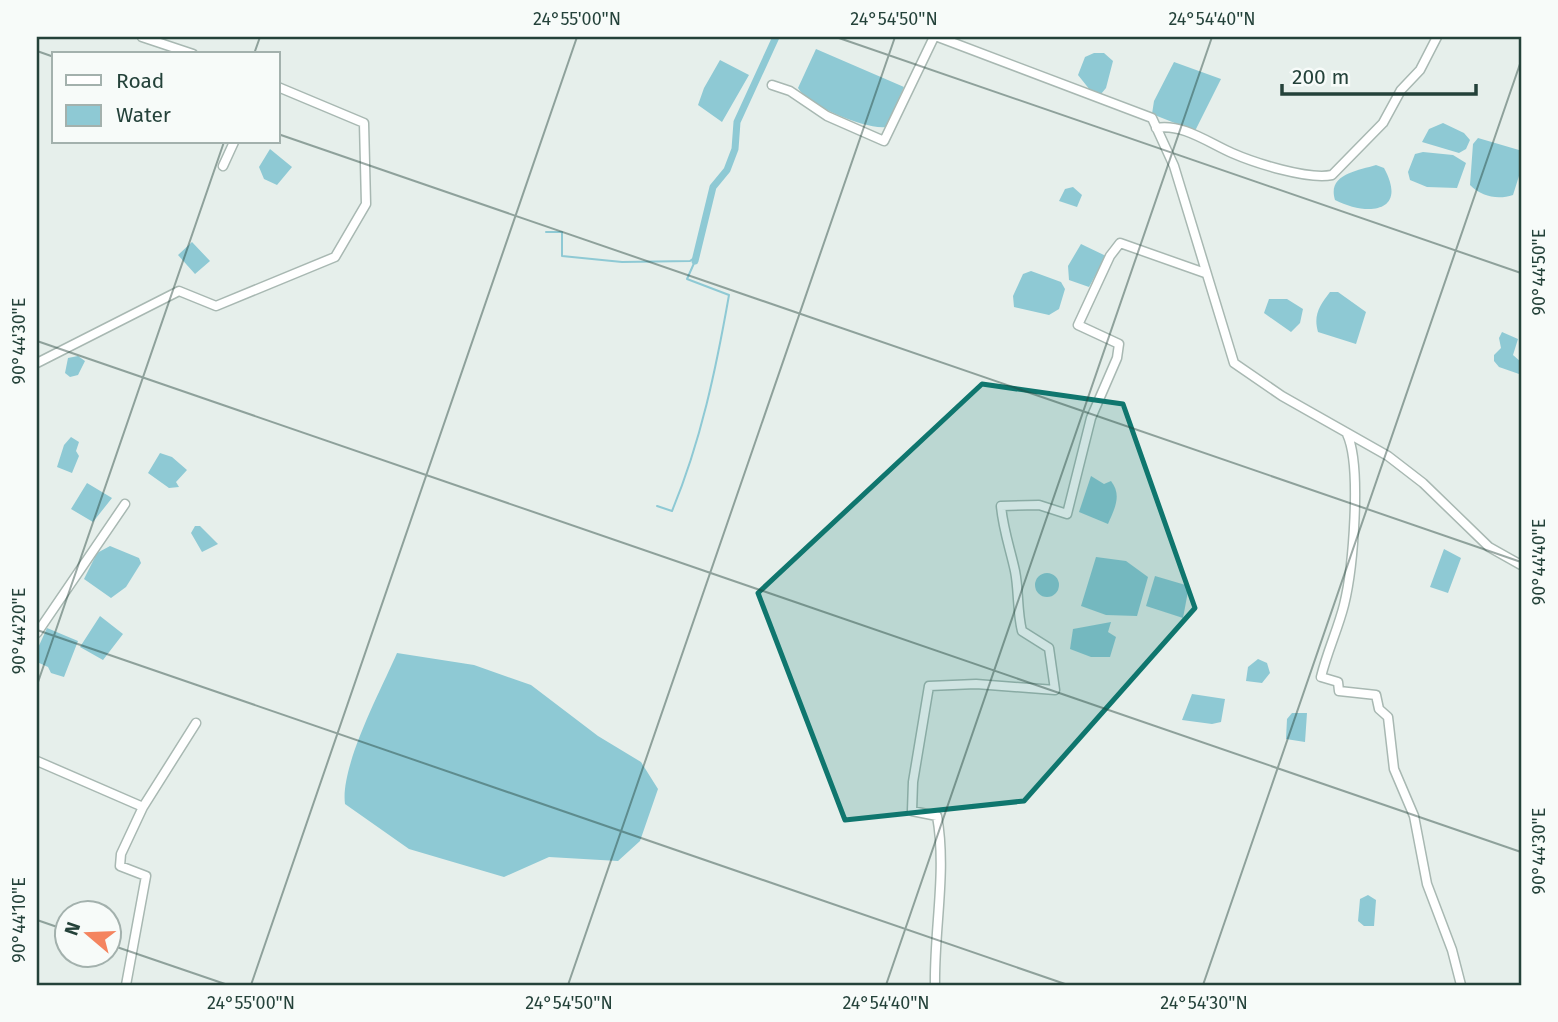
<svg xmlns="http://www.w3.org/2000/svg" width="1558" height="1022" viewBox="0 0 1558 1022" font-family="'Fira Sans',sans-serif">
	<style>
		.water { fill: #8ec9d4 }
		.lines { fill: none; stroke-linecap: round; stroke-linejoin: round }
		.stream { stroke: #8ec9d4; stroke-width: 2 }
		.canal { stroke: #8ec9d4; stroke-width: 7 }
		.minor-casing { stroke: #a8b8b2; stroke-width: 11 }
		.minor { stroke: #fff; stroke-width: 8 }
		.marked { fill: #0f766e; fill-opacity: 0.2; stroke: #0f766e; stroke-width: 5; stroke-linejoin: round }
		.ticks { fill: none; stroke: #24423a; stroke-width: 2; stroke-opacity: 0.45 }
		.neatline { fill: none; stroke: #24423a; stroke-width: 2.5 }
		.ticks-label { font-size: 18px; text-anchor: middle; fill: #24423a }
	</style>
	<rect width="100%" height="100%" fill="#e6efeb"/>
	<path class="water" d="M 816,49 L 904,87 L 886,127 C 867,130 808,106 798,88 Z
		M 1094,53 L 1104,53 L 1113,61 L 1106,88 L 1101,94 L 1090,90 L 1078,75 L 1085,57 Z
		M 720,60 L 749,75 L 722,122 L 698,105 L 704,88 Z
		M 1174,62 L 1221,79 L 1195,131 L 1152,114 L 1154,101 Z
		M 1443,123 L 1464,133 L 1470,140 L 1466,149 L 1459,153 L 1422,142 L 1429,129 Z
		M 1478,138 L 1519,150 L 1519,176 L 1513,195 C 1498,200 1482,197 1470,185 L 1473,144 Z
		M 270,149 L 292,167 L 277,185 L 264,179 L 259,167 Z
		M 1423,152 L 1453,155 L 1466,163 L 1457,188 L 1427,187 L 1410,180 L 1408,172 L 1415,154 Z
		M 1376,165 L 1384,168 C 1409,214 1366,216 1335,200 C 1327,174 1357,171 1376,165 Z
		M 1073,187 L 1082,195 L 1077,207 L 1059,201 L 1065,189 Z
		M 192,242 L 210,261 L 195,274 L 178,255 Z
		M 1081,244 L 1106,256 L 1089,287 L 1069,280 L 1068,266 Z
		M 1031,271 L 1061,282 L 1065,289 L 1059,309 L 1049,315 L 1014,307 L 1013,296 L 1023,274 Z
		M 1330,292 L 1338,292 L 1366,312 L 1356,344 L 1318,332 C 1313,315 1320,305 1330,292 Z
		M 1269,299 L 1287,299 L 1303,309 L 1300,323 L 1291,332 L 1264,313 Z
		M 1502,332 L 1518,339 L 1513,355 L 1521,362 L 1519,374 L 1499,367 L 1494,361 L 1494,355 L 1501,348 L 1499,338 Z
		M 78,356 L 85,361 L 78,375 L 70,377 L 65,373 L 68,358 Z
		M 71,437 L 79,442 L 76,451 L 79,456 L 72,473 L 57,467 L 64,445 Z
		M 160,453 L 172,457 L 187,470 L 176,482 L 179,487 L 169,488 L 148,473 Z
		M 1091,476 L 1104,484 L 1111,481 C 1122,495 1115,508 1108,524 L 1079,512 Z
		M 87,483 L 112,498 L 93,522 L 71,509 Z
		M 195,526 L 200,526 L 218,544 L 202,552 L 191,533 Z
		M 110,546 L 139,558 L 141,563 L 126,587 L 111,598 L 84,579 L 97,553 Z
		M 1444,549 L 1461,558 L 1448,593 L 1430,587 Z
		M 1096,557 L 1126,561 L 1148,577 L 1137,616 L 1106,615 L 1081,606 Z
		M1035 585a12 12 0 1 1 24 0a12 12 0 1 1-24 0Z
		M 1155,576 L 1189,586 L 1183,618 L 1146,606 Z
		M 100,616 L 123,634 L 103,660 L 80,647 Z
		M 1111,622 L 1108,632 L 1116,637 L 1110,657 L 1091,657 L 1070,649 L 1073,629 Z
		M 47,628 L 78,641 L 64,677 L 51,673 L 48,667 L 37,662 L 37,650 Z
		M 397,653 L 474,665 L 531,685 L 598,736 L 641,762 L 658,789 L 640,841 L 618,861 L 549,857 L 504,877 L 409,849 L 345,804 C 340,766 381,690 397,653 Z
		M 1258,659 L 1267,663 L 1270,673 L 1262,683 L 1246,681 L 1248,667 Z
		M 1192,694 L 1225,699 L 1221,722 L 1212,724 L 1182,720 Z
		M 1292,713 L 1307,713 L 1305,742 L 1286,739 L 1287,719 Z
		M 1368,895 L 1376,900 L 1374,926 L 1364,926 L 1358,921 L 1360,899 Z"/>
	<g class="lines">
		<path class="stream" d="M 546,232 L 562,232 L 562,256 L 622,262 L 690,261 L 698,255
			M 657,506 L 672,511 C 701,441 716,369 729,295 L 687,279 L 695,261"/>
		<path class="canal" d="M 695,261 L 713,187 L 727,170 L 735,149 L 737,122 L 776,37"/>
		<g class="minor-casing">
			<path id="minor" d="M 142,37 L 193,54
				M 938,37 L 1152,118 L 1174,166 L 1234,363 L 1282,396 L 1388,456 L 1423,483 L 1489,547 L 1521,565
				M 772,85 L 790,91 L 827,116 L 884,141 L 934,37
				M 1156,128 C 1182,123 1209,143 1232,153 C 1255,163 1308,180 1332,175 L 1383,123 L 1401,90 L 1420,70 L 1437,37
				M 223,166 L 234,142
				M 37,363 L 179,291 L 216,306 L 335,257 L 366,204 L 364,123 L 278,87
				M 1347,434 C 1362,466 1353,569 1344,605 C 1338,629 1327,652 1321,677 L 1338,682 L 1339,691 L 1376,695 L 1379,709 L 1388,717 L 1394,769 L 1414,816 L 1427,884 L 1452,950 L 1461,985
				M 37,633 L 125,504
				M 37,761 L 143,807 L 121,854 L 120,866 L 146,876 L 126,985
				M 143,807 L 196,723
				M 935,985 C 934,929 947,871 937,816 L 912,811 L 913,782 L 929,686 L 976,684 L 1055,690 L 1049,648 L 1022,631 C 1017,611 1019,591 1015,571 C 1010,548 1003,529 1001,506 L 1039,505 L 1067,514 L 1091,418 L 1117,358 L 1119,344 L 1078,325 L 1110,256 L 1120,243 L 1205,273"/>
		</g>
		<use href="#minor" class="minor"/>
	</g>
	<path class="marked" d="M 982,384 L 1123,404 L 1195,608 L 1024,801 L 845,820 L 758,593 Z"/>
	<path class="ticks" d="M 836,37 L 1521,273M 37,51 L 54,57M 254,54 L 260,37M 278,134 L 1521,562M 37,341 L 1521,852M 37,630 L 1068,985M 37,685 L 224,142M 37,920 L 66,930M 108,944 L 228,985M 251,985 L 577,37M 568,985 L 895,37M 886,985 L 1212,37M 1203,985 L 1521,61M 1520,985 L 1521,983"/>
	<rect width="1558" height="1022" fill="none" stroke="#f7fbf9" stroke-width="77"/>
	<rect x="52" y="52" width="228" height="91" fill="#f7fbf9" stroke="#a3b1ad" stroke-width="2"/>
	<rect x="66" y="75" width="35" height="10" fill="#ffffff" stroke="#a3b1ad" stroke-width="2"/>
	<text x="116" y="88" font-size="21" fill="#24423a">Road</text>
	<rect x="66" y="105" width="35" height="21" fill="#8ec9d4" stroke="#a3b1ad" stroke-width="2"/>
	<text x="116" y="122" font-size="21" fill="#24423a">Water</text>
	<g transform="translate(88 934) rotate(289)"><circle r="33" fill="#f7fbf9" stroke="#a3b1ad" stroke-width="2"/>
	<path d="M0-5L12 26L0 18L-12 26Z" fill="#f4845f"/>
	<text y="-10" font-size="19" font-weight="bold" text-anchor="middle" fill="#24423a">N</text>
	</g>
	<path d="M1282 84v10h194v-10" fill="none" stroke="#24423a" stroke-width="3.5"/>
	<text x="1292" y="84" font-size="21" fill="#24423a" stroke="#f7fbf9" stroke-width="5" paint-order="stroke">200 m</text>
	<rect x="38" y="38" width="1482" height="946" class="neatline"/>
	<g class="ticks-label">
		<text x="577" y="25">24°55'00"N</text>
		<text x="894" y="25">24°54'50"N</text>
		<text x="1212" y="25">24°54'40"N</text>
		<text transform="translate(1539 272) rotate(-90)" y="6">90°44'50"E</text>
		<text transform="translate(19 341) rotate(-90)" y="6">90°44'30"E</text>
		<text transform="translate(1539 562) rotate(-90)" y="6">90°44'40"E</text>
		<text transform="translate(19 631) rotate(-90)" y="6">90°44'20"E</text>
		<text transform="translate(1539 851) rotate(-90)" y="6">90°44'30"E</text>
		<text transform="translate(19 920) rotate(-90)" y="6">90°44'10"E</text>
		<text x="251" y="1009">24°55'00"N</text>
		<text x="569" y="1009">24°54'50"N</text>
		<text x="886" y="1009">24°54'40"N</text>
		<text x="1204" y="1009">24°54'30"N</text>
	</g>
</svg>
